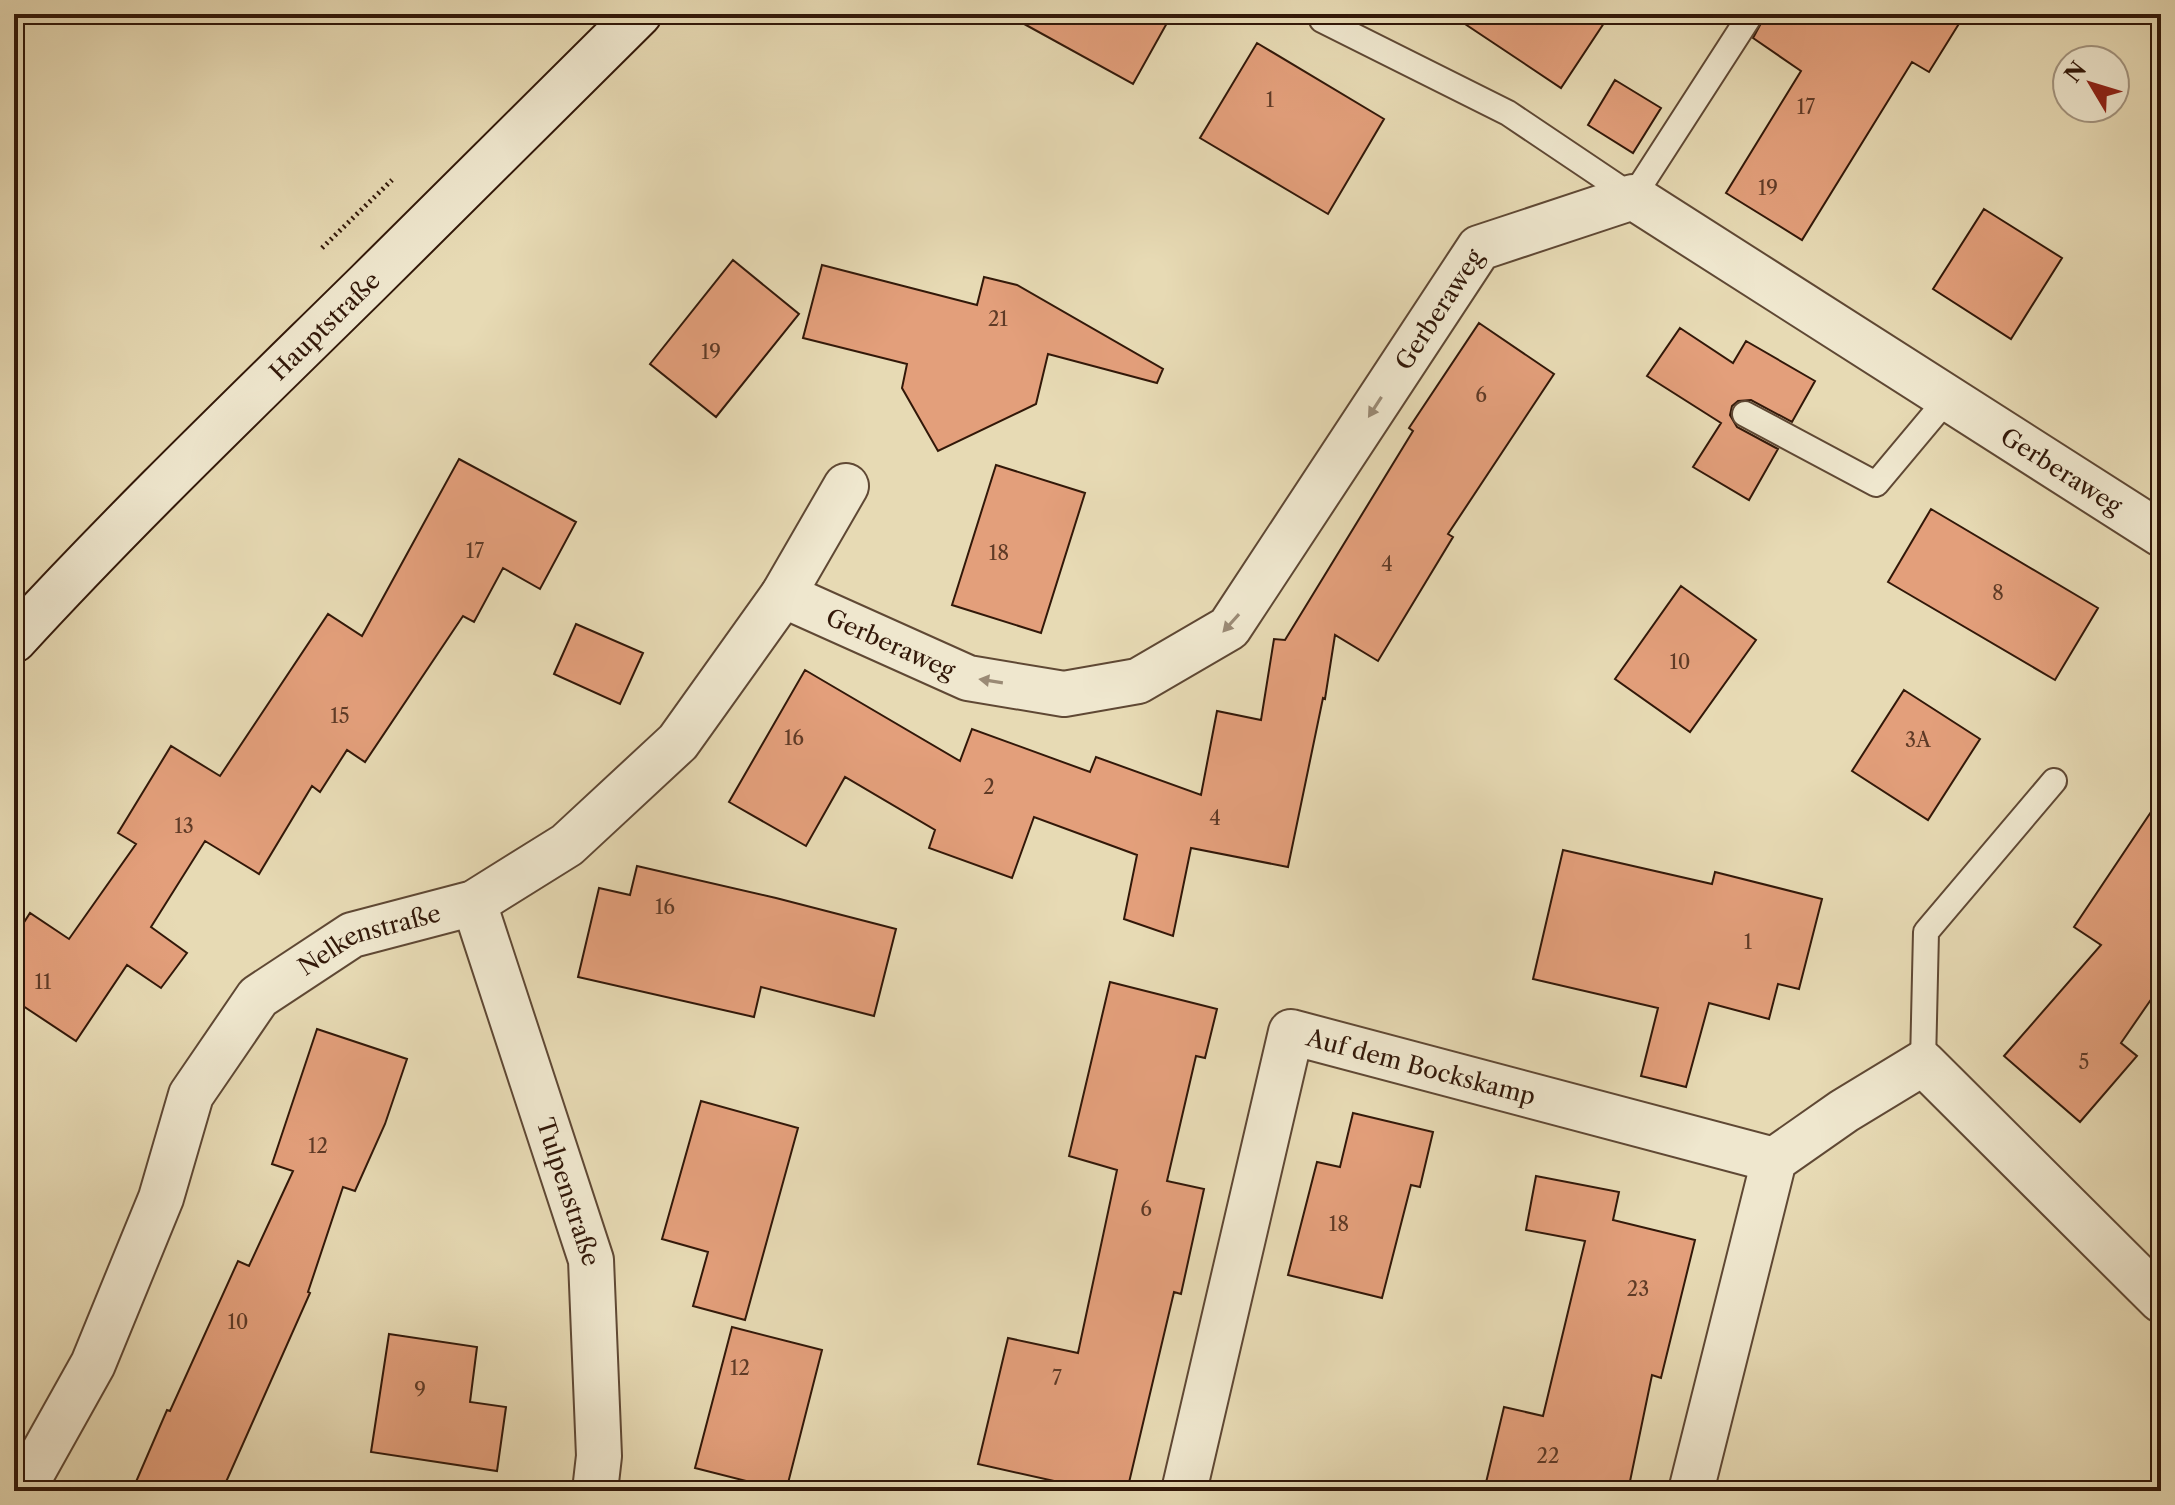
<svg xmlns="http://www.w3.org/2000/svg" width="2175" height="1505" viewBox="0 0 2175 1505" font-family="'Libre Caslon Text',serif">
	<style>
		.building { fill: #e39f7b; stroke: #321809; stroke-width: 2 }
		.lines { fill: none; stroke-linecap: round; stroke-linejoin: round }
		.lane-casing { stroke: #5f4834; stroke-width: 28 }
		.street-casing { stroke: #5f4834; stroke-width: 48 }
		.secondary-casing { stroke: #321809; stroke-width: 48 }
		.path { stroke: #321809; stroke-width: 5; stroke-dasharray: 2 4; stroke-linecap: butt }
		.lane { stroke: #efe7ce; stroke-width: 24 }
		.street { stroke: #efe7ce; stroke-width: 44 }
		.secondary { stroke: #efe7ce; stroke-width: 44 }
		.oneway { fill: #9a8a75 }
		.labels { text-anchor: middle; dominant-baseline: central; stroke-width: 8; stroke-linejoin: round; paint-order: stroke }
		.number-label { font-size: 20px; fill: #5e3a26 }
		.street-label { font-size: 24px; fill: #321809; stroke: #efe7ce }
	</style>
	<rect width="100%" height="100%" fill="#e7dab4"/>
	<filter id="stains"><feTurbulence type="fractalNoise" baseFrequency=".0025" numOctaves="4"/><feColorMatrix values="0 0 0 0 .2 0 0 0 0 .09 0 0 0 0 .02 0 0 0 .5 -.17"/></filter>
	<radialGradient id="worn" r=".72"><stop offset=".6" stop-color="#630" stop-opacity="0"/><stop offset="1" stop-color="#630" stop-opacity=".3"/></radialGradient>
	<path class="building" d="M 1006,14 L 1172,14 L 1133,84 Z
		M 1450,14 L 1610,14 L 1561,88 Z
		M 1766,14 L 1965,14 L 1929,72 L 1912,62 L 1802,240 L 1726,193 L 1801,71 L 1753,38 Z
		M 1257,43 L 1384,119 L 1328,214 L 1200,138 Z
		M 1615,80 L 1661,108 L 1633,153 L 1588,125 Z
		M 1984,209 L 2062,258 L 2011,339 L 1933,289 Z
		M 733,260 L 799,314 L 716,417 L 650,364 Z
		M 822,265 L 977,305 L 984,277 L 1017,285 L 1163,369 L 1157,383 L 1048,354 L 1036,404 L 938,451 L 902,388 L 907,364 L 803,338 Z
		M 1479,323 L 1554,374 L 1448,534 L 1453,537 L 1378,661 L 1335,635 L 1325,699 L 1323,698 L 1288,867 L 1191,848 L 1173,936 L 1124,919 L 1137,855 L 1034,817 L 1012,878 L 929,848 L 935,830 L 845,777 L 806,846 L 729,802 L 805,670 L 960,761 L 972,729 L 1090,772 L 1096,757 L 1201,795 L 1217,711 L 1261,720 L 1274,639 L 1285,640 L 1413,431 L 1409,428 Z
		M 1680,328 L 1733,363 L 1746,341 L 1815,381 L 1792,422 L 1751,400 L 1738,401 L 1732,406 L 1730,415 L 1737,427 L 1778,449 L 1749,500 L 1693,467 L 1721,423 L 1647,376 Z
		M 459,459 L 576,522 L 540,589 L 503,568 L 474,622 L 463,616 L 365,762 L 347,750 L 320,792 L 312,786 L 259,874 L 205,841 L 151,927 L 187,953 L 161,988 L 127,965 L 76,1041 L 14,1000 L 14,938 L 30,913 L 69,939 L 136,844 L 118,833 L 171,746 L 220,776 L 328,614 L 362,636 Z
		M 996,465 L 1085,493 L 1041,633 L 952,605 Z
		M 1931,509 L 2098,608 L 2055,680 L 1888,582 Z
		M 1681,586 L 1756,640 L 1690,732 L 1615,679 Z
		M 576,624 L 643,653 L 620,704 L 554,674 Z
		M 1904,690 L 1980,739 L 1928,820 L 1852,771 Z
		M 2161,797 L 2161,985 L 2121,1043 L 2137,1056 L 2080,1122 L 2004,1056 L 2101,945 L 2074,927 Z
		M 1563,850 L 1712,884 L 1715,872 L 1822,899 L 1799,989 L 1778,984 L 1769,1019 L 1709,1003 L 1686,1087 L 1641,1076 L 1658,1008 L 1533,979 Z
		M 637,866 L 776,898 L 896,929 L 874,1016 L 761,987 L 754,1017 L 578,977 L 599,888 L 630,895 Z
		M 1110,982 L 1217,1009 L 1205,1058 L 1196,1056 L 1167,1181 L 1204,1189 L 1181,1294 L 1174,1292 L 1127,1491 L 1099,1491 L 978,1464 L 1008,1338 L 1078,1353 L 1117,1170 L 1069,1156 Z
		M 317,1029 L 407,1059 L 385,1124 L 355,1191 L 343,1187 L 308,1292 L 310,1293 L 222,1491 L 132,1491 L 167,1410 L 170,1411 L 238,1261 L 249,1266 L 293,1171 L 272,1164 Z
		M 701,1101 L 798,1128 L 745,1320 L 693,1306 L 708,1252 L 662,1239 Z
		M 1353,1113 L 1433,1132 L 1420,1187 L 1411,1185 L 1382,1298 L 1288,1275 L 1317,1162 L 1340,1167 Z
		M 1536,1176 L 1619,1192 L 1613,1220 L 1695,1240 L 1661,1378 L 1652,1375 L 1628,1491 L 1484,1491 L 1504,1407 L 1543,1416 L 1585,1241 L 1526,1230 Z
		M 732,1327 L 822,1350 L 786,1491 L 695,1468 Z
		M 389,1334 L 477,1347 L 470,1402 L 506,1407 L 497,1471 L 371,1452 Z"/>
	<g class="lines">
		<g class="lane-casing">
			<path id="lane" d="M 1322,20 L 1508,113 L 1633,197 L 1751,14
				M 1745,414 L 1876,484 L 1948,398
				M 1923,1063 L 1926,932 L 2054,781"/>
		</g>
		<g class="street-casing">
			<g id="street">
				<path id="s1" d="M 783,595 L 968,678 L 1064,694 L 1138,681 L 1229,628 L 1479,248 L 1633,197 L 2161,534"/>
				<path id="s2" d="M 474,903 L 591,1260 L 599,1456 L 595,1491"/>
				<path id="s3" d="M 22,1491 L 93,1364 L 161,1198 L 191,1095 L 258,997 L 352,935 L 474,903 L 567,845 L 678,742 L 783,595 L 846,486"/>
				<path id="s4" d="M 1184,1491 L 1291,1032 L 1774,1160"/>
				<path d="M 1691,1491 L 1774,1160 L 1844,1111 L 1923,1063 L 2161,1300"/>
			</g>
		</g>
		<g class="secondary-casing">
			<g id="secondary">
				<path id="s5" d="M 14,640 C 128,516 248,401 368,283 C 458,194 548,104 639,14"/>
			</g>
		</g>
		<path class="path" d="M 322,248 L 392,180"/>
		<use href="#lane" class="lane"/>
		<use href="#street" class="street"/>
		<use href="#secondary" class="secondary"/>
	</g>
	<defs><path id="oneway-solid" d="M-6-.8H1V-3.2L6.5 0L1 3.2V.8H-6Z" transform="scale(2)"/></defs>
	<g class="oneway">
		<use href="#oneway-solid" transform="translate(1375 407) rotate(123)"/>
		<use href="#oneway-solid" transform="translate(1231 623) rotate(132)"/>
		<use href="#oneway-solid" transform="translate(991 681) rotate(-171)"/>
	</g>
	<g class="labels">
		<g class="number-label">
			<text x="1270" y="100">1</text>
			<text x="1806" y="107">17</text>
			<text x="1768" y="188">19</text>
			<text x="998" y="319">21</text>
			<text x="711" y="352">19</text>
			<text x="1481" y="395">6</text>
			<text x="475" y="551">17</text>
			<text x="999" y="553">18</text>
			<text x="1387" y="564">4</text>
			<text x="1998" y="593">8</text>
			<text x="1680" y="662">10</text>
			<text x="340" y="716">15</text>
			<text x="794" y="738">16</text>
			<text x="1918" y="740">3A</text>
			<text x="989" y="787">2</text>
			<text x="1215" y="818">4</text>
			<text x="184" y="826">13</text>
			<text x="665" y="907">16</text>
			<text x="1748" y="942">1</text>
			<text x="43" y="982">11</text>
			<text x="2084" y="1062">5</text>
			<text x="318" y="1146">12</text>
			<text x="1146" y="1209">6</text>
			<text x="1339" y="1224">18</text>
			<text x="1638" y="1289">23</text>
			<text x="238" y="1322">10</text>
			<text x="740" y="1368">12</text>
			<text x="1057" y="1378">7</text>
			<text x="420" y="1390">9</text>
			<text x="1548" y="1456">22</text>
		</g>
		<g class="street-label">
			<text stroke="none"><textPath href="#s1" startOffset="862">Gerberaweg</textPath></text>
			<text stroke="none"><textPath href="#s5" startOffset="442">Hauptstraße</textPath></text>
			<text stroke="none"><textPath href="#s1" startOffset="1606">Gerberaweg</textPath></text>
			<text stroke="none"><textPath href="#s1" startOffset="118">Gerberaweg</textPath></text>
			<text stroke="none"><textPath href="#s3" startOffset="678">Nelkenstraße</textPath></text>
			<text stroke="none"><textPath href="#s4" startOffset="606">Auf dem Bockskamp</textPath></text>
			<text stroke="none"><textPath href="#s2" startOffset="304">Tulpenstraße</textPath></text>
		</g>
	</g>
	<rect width="2175" height="1505" fill="none" stroke="#e7dab4" stroke-width="48"/>
	<rect x="16" y="16" width="2143" height="1473" fill="none" stroke="#321809" stroke-width="4"/>
	<rect x="24" y="24" width="2127" height="1457" fill="none" stroke="#321809" stroke-width="2"/>
	<g transform="translate(2091 84) rotate(308)"><circle r="38" fill="#efe7ce" stroke="#a3947f" stroke-width="2"/>
	<path d="M0-6L14 30L0 20L-14 30Z" fill="#8f2418"/>
	<text y="-12" font-size="22" font-weight="bold" text-anchor="middle" fill="#321809">N</text>
	</g>
	<rect width="100%" height="100%" filter="url(#stains)"/>
	<rect width="100%" height="100%" fill="url(#worn)"/>
</svg>
